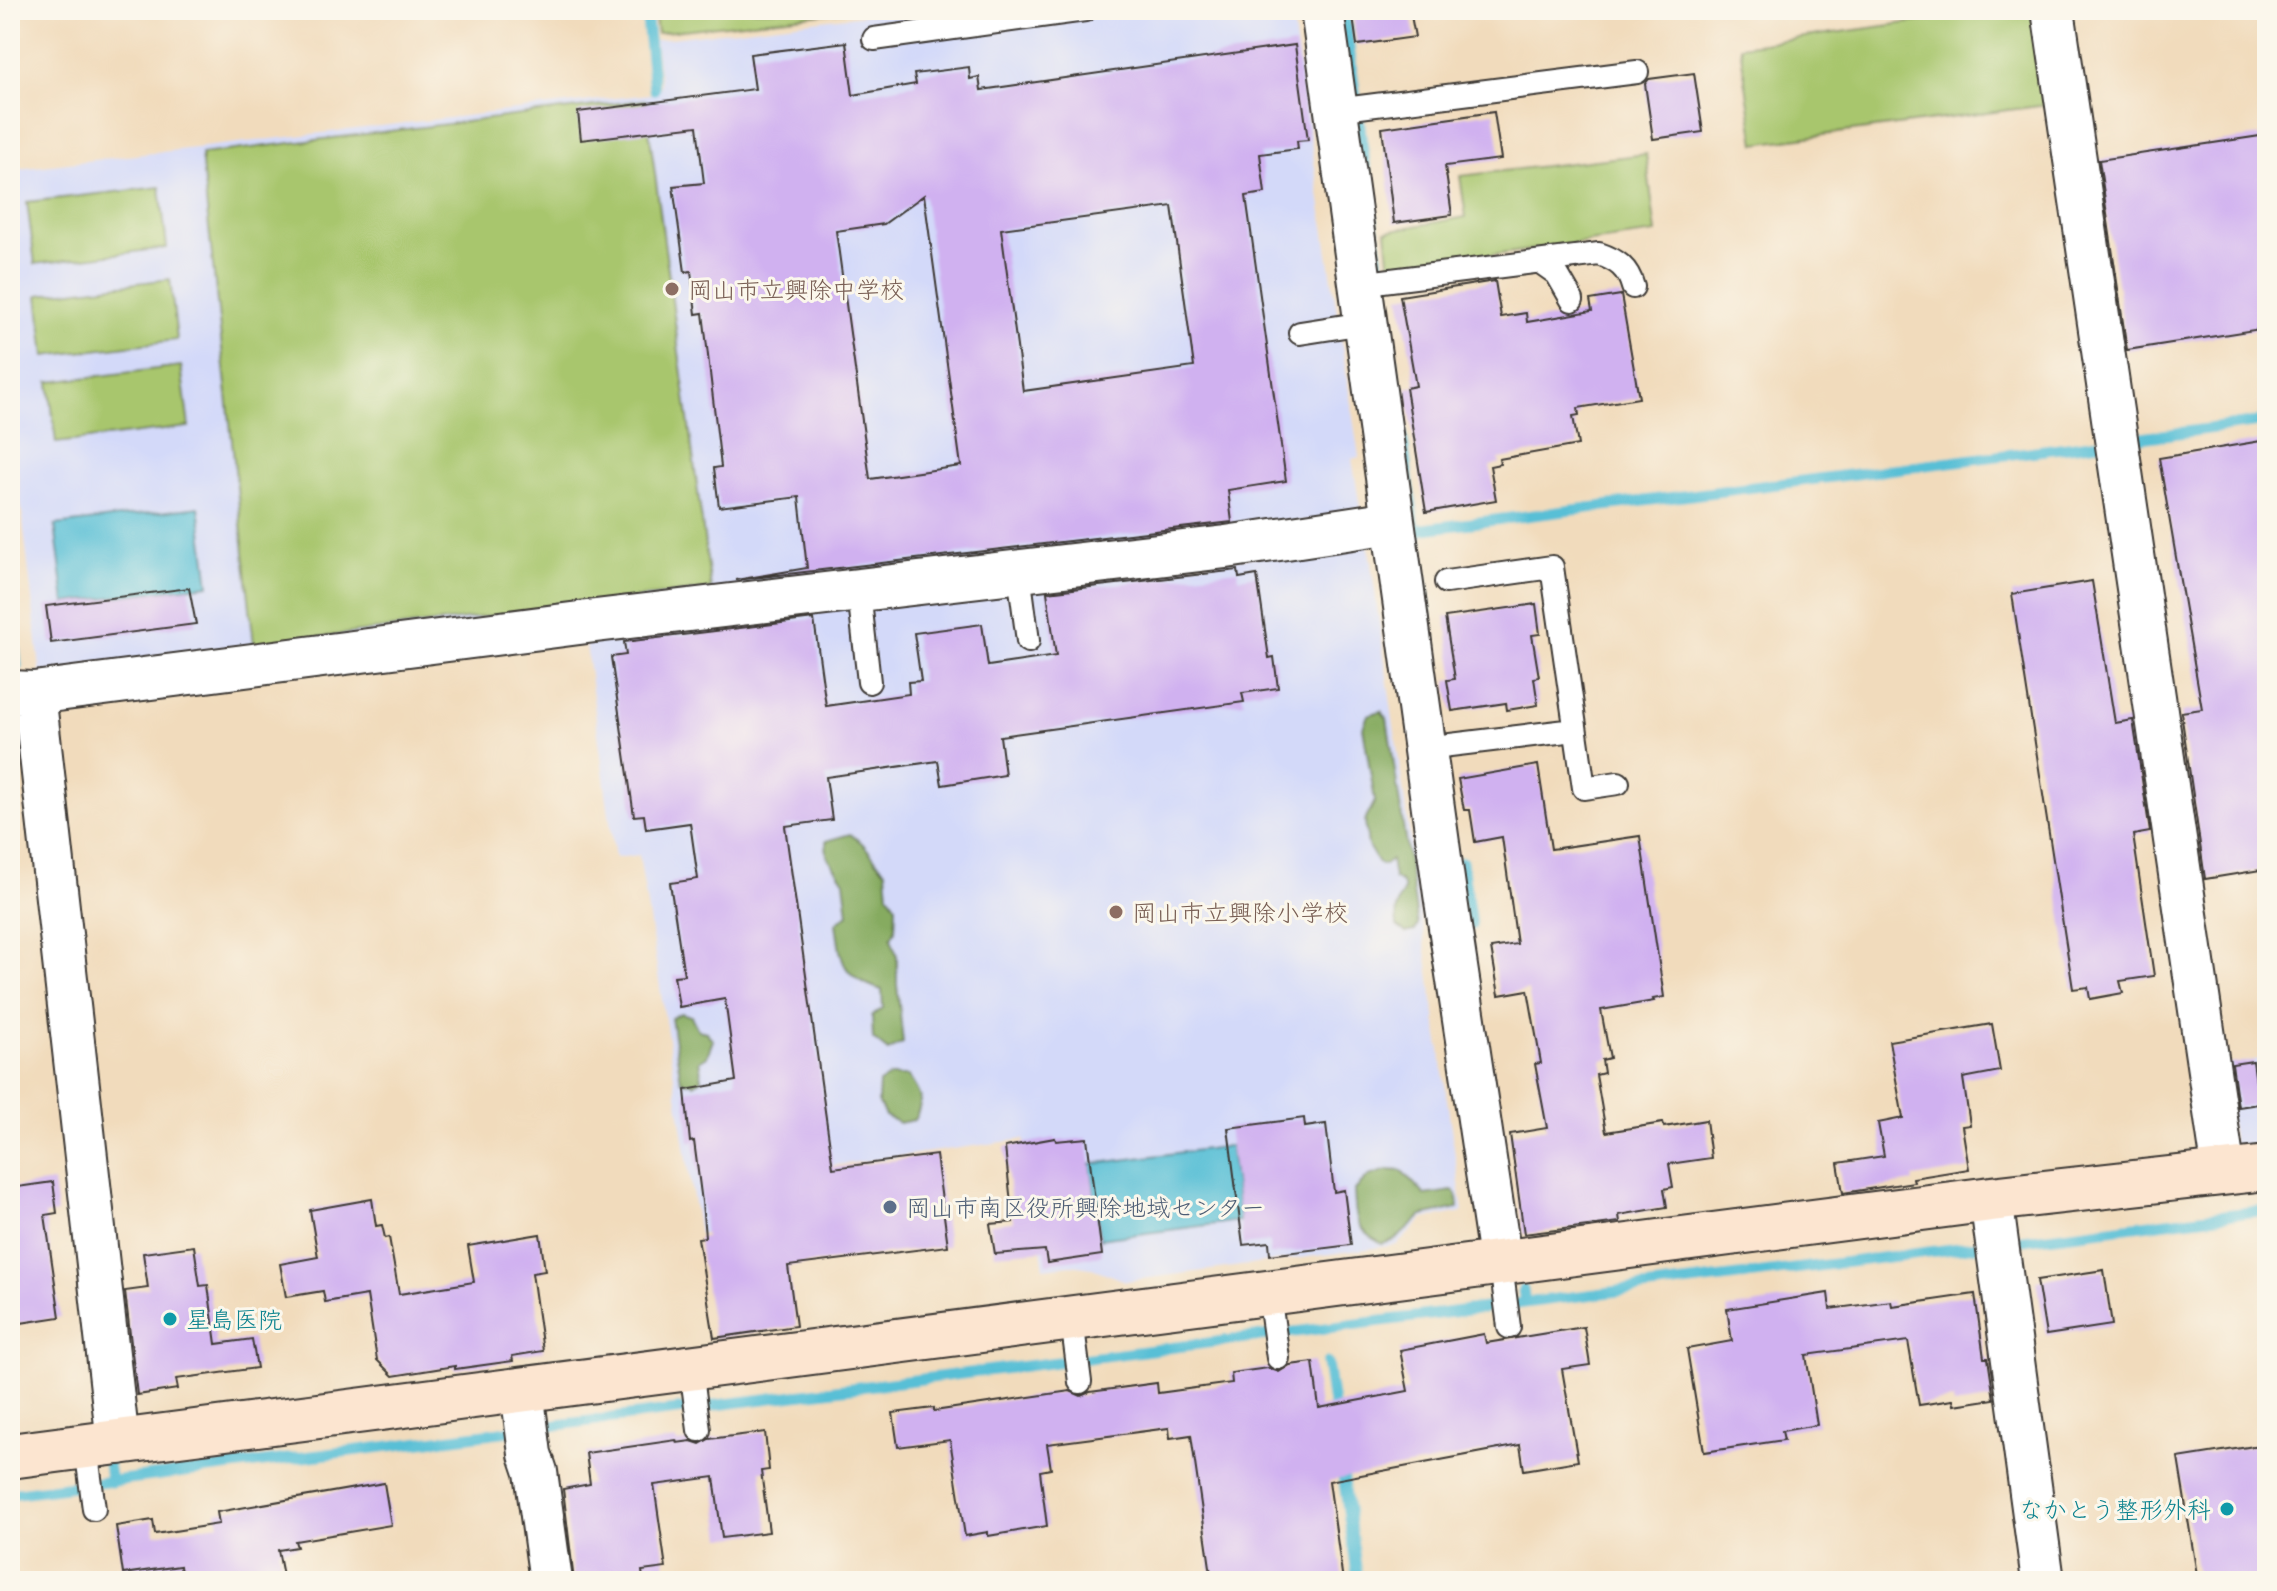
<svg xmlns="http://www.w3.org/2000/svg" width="2277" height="1591" viewBox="0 0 2277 1591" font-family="Delius,'Klee One',sans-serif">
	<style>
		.built { fill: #d3d9f9 }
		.green { fill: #a8c66d; stroke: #627144; stroke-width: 2 }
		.forest { fill: #86ab60; stroke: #51643e; stroke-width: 2 }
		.water { fill: #58bfd6; stroke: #3a6e79; stroke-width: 2 }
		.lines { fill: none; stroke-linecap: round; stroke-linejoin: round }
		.stream { stroke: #58bfd6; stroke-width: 11 }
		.building { fill: #d0b1f0; fill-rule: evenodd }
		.lane-casing { stroke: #3c3934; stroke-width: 26 }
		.street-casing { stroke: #3c3934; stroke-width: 46 }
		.secondary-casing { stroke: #3c3934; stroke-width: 48 }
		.lane { stroke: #fff; stroke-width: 22 }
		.street { stroke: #fff; stroke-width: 42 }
		.secondary { stroke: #fce5d0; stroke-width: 44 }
		.education-dot { fill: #8d6e63; stroke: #fbf7ec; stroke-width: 3 }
		.service-dot { fill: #5c6f8a; stroke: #fbf7ec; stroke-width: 3 }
		.culture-dot { fill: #0f9aa8; stroke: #fbf7ec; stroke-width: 3 }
		.labels { text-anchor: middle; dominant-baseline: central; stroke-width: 6; stroke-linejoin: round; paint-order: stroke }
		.education-label { font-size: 24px; fill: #785e54; stroke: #fbf7ec; text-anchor: start }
		.service-label { font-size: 24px; fill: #4e5e75; stroke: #fbf7ec; text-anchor: start }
		.culture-label { font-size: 24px; fill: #0d838f; stroke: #fbf7ec; text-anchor: start }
	</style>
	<rect width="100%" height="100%" fill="#fbf7ec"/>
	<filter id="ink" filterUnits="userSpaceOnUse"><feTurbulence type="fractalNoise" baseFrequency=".0125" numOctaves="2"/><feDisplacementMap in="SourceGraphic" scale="16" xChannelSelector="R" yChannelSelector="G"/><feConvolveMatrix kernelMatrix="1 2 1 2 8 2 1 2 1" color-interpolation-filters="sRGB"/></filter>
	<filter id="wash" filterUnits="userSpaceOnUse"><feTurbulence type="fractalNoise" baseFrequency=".006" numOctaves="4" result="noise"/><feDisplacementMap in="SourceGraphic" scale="32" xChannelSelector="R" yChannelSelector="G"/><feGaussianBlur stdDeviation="1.8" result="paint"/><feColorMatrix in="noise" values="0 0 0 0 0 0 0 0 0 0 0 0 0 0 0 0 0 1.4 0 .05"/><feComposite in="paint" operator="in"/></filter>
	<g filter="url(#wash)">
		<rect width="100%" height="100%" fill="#f1dbbc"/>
		<path class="built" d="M 906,10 L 1291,10 L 1359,457 L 1352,459 L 1361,514 L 41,677 L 10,408 L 10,170 L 651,94 L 661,87 L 655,40 Z
			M 1368,543 L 1463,1212 L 1423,1219 L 1397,1245 L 1256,1264 L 1126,1281 L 1092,1268 L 1071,1265 L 1044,1268 L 1024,1139 L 773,1174 L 780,1223 L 699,1234 L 639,855 L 615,858 L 585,638 Z
			M 2267,1058 L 2267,1145 L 2234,1150 L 2220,1066 Z"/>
		<path class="green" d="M 654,10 L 856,10 L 657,33 Z
			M 2000,10 L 2034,10 L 2047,105 L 1755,144 L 1740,46 Z
			M 645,100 L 711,589 L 254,645 L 201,154 Z
			M 1646,154 L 1656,233 L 1390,269 L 1386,231 L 1466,217 L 1460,176 Z
			M 160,187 L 167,248 L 35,264 L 27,202 Z
			M 170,279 L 177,340 L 45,356 L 38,295 Z
			M 181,366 L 189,427 L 56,443 L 49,382 Z"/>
		<path class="forest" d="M 1381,711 L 1387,718 L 1418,925 L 1415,931 L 1406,933 L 1397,926 C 1396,912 1396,902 1404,891 L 1402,883 L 1394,878 L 1391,860 L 1384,865 L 1378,863 L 1368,846 L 1365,821 L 1375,801 L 1363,727 L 1368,715 Z
			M 850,834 L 862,843 L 886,872 L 888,894 L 896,906 L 895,930 L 891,938 L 897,956 L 897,985 L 903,1043 L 888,1051 L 873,1039 L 872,1016 L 883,1008 L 882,990 C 841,977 841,962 836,923 L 848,914 L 844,881 L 827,856 L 826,841 Z
			M 681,1013 L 691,1016 L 698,1030 L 706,1032 L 713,1040 L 707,1056 L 699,1061 L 702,1079 L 694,1084 L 681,1080 L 671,1018 Z
			M 891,1076 L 908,1076 C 920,1093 925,1101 914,1120 L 899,1123 L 885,1116 L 878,1102 L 879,1083 Z
			M 1387,1170 L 1402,1171 L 1425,1195 L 1452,1191 L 1457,1194 L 1458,1208 L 1422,1216 L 1395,1240 L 1382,1244 C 1355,1228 1356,1222 1354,1191 L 1369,1176 Z"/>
		<path class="water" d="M 199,507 L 209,585 L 65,603 L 55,525 Z
			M 1230,1146 L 1240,1221 L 1100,1239 L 1090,1164 Z"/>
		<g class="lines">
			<path class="stream" d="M 646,10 L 654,89
				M 1344,10 L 1427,616
				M 2133,439 L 2267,421
				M 1416,530 L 2099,443
				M 10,606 L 17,666
				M 1462,862 L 1471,925
				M 1523,1290 L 1525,1302
				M 1327,1363 L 1335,1418
				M 534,1428 C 1112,1356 1689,1279 2267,1210
				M 108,1464 L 111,1482
				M 1342,1467 L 1358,1581
				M 10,1494 L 517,1430"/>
		</g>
		<g id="blocks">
			<path class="building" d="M 1352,10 L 1410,10 L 1415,37 L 1357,45 Z
				M 846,42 L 853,95 L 916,84 L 914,74 L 969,67 L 970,79 L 979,77 L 981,90 L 1295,45 L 1308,140 L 1297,141 L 1298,149 L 1260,154 L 1265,193 L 1246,196 L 1286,481 L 1228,490 L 1232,522 L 736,580 L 807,568 L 799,497 L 719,507 L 714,468 L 721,467 L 703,313 L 696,314 L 691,271 L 685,272 L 673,186 L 704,183 L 697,126 L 581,140 L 578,112 L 755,89 L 750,54 ZM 924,195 L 961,466 L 870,479 L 836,231 L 884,224 ZM 1172,206 L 1194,367 L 1023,391 L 1001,229 Z
				M 1694,73 L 1703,132 L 1653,139 L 1645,84 L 1649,79 Z
				M 1494,112 L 1501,159 L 1445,166 L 1452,215 L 1394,223 L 1382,128 Z
				M 2267,135 L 2267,328 L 2127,350 L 2099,160 Z
				M 1495,281 L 1501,317 L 1526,313 L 1527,322 L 1592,311 L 1590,300 L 1621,295 L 1639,398 L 1578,408 L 1579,415 L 1573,416 L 1578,445 L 1499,459 L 1500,464 L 1490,466 L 1496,500 L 1426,512 L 1406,388 L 1416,386 L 1400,296 Z
				M 2267,440 L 2267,869 L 2205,879 L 2181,712 L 2202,709 L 2159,458 Z
				M 1238,570 L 1239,578 L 1257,575 L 1269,658 L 1274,657 L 1278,688 L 1242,693 L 1244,702 L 1000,736 L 1005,775 L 942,785 L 938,761 L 826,777 L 832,820 L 785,826 L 833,1168 L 936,1155 L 948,1246 L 788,1266 L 796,1326 L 714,1338 L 698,1238 L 705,1237 L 702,1202 L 694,1141 L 690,1142 L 685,1090 L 736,1081 L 725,999 L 679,1007 L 674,976 L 684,975 L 670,883 L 698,879 L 690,823 L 646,829 L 644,815 L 634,816 L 611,657 L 626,655 L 624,642 L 814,619 L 826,706 L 909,694 L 908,682 L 921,681 L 914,633 L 982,624 L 988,666 L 1056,656 L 1047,592 Z
				M 2092,581 L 2115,723 L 2133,720 L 2150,832 L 2133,835 L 2154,976 L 2120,981 L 2123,993 L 2090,999 L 2088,987 L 2073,989 L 2012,594 Z
				M 189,588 L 196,624 L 51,643 L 46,606 Z
				M 1536,604 L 1540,634 L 1532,635 L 1539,677 L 1534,678 L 1538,705 L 1507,710 L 1506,703 L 1452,711 L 1447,680 L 1455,679 L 1445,617 Z
				M 1538,765 L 1551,849 L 1640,836 L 1664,997 L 1653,999 L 1654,1001 L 1601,1010 L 1610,1058 L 1602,1060 L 1604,1073 L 1596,1075 L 1606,1132 L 1663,1123 L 1664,1127 L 1706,1120 L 1711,1158 L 1669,1164 L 1673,1187 L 1664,1189 L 1667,1207 L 1619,1215 L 1620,1222 L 1524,1234 L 1510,1134 L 1547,1128 L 1535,1064 L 1541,1063 L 1528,990 L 1499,995 L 1491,948 L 1517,944 L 1502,837 L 1475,842 L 1470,810 L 1464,810 L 1458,779 Z
				M 1992,1024 L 2000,1071 L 1963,1078 L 1970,1125 L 1962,1126 L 1969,1169 L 1913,1178 L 1914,1182 L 1843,1193 L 1838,1163 L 1884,1156 L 1878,1123 L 1903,1118 L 1889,1041 Z
				M 2253,1061 L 2259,1104 L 2238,1107 L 2232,1064 Z
				M 1304,1118 L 1305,1127 L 1326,1124 L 1334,1192 L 1344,1190 L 1351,1245 L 1270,1255 L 1269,1242 L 1243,1245 L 1228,1128 Z
				M 1055,1138 L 1056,1141 L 1087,1138 L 1102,1255 L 1047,1263 L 1045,1250 L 995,1254 L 990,1224 L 1013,1222 L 1005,1147 Z
				M 53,1182 L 57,1213 L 45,1215 L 60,1317 L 14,1324 L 10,1292 L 10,1188 Z
				M 372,1199 L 376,1226 L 382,1225 L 385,1238 L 389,1237 L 399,1294 L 474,1282 L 468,1246 L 540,1234 L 545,1271 L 532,1273 L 543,1351 L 512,1356 L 513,1361 L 455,1369 L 455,1366 L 393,1376 L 377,1360 L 367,1295 L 325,1302 L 323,1291 L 286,1297 L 280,1264 L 318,1257 L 310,1210 Z
				M 194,1246 L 200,1286 L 208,1285 L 216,1344 L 252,1339 L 257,1368 L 176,1379 L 178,1389 L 137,1395 L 125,1291 L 148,1288 L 143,1253 Z
				M 2104,1270 L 2112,1325 L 2046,1335 L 2037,1280 Z
				M 1828,1293 L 1830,1309 L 1891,1301 L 1892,1306 L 1975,1294 L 1984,1358 L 1988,1358 L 1994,1399 L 1954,1405 L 1953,1400 L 1919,1405 L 1908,1341 L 1806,1355 L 1817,1425 L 1782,1431 L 1784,1440 L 1704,1452 L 1687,1349 L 1732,1341 L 1727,1309 Z
				M 1584,1327 L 1590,1365 L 1562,1369 L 1578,1461 L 1524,1470 L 1520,1445 L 1329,1481 L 1343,1581 L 1212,1581 L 1191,1435 L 1170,1438 L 1169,1428 L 1047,1444 L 1051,1469 L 1040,1471 L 1047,1526 L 988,1536 L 988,1532 L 965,1536 L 950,1440 L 898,1447 L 893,1413 L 934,1408 L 934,1411 L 1070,1391 L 1081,1396 L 1090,1392 L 1157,1383 L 1158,1393 L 1232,1383 L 1231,1373 L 1268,1368 L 1279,1372 L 1290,1365 L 1313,1362 L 1319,1408 L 1408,1391 L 1400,1350 L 1484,1334 L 1486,1343 Z
				M 765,1432 L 769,1470 L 761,1471 L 769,1532 L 722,1538 L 714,1477 L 654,1485 L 666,1568 L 642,1571 L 643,1578 L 620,1581 L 574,1581 L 563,1489 L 590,1484 L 586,1453 L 676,1440 L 677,1443 L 691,1441 L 700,1444 L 709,1439 Z
				M 2267,1444 L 2267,1581 L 2198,1581 L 2178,1458 Z
				M 384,1483 L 391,1525 L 295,1541 L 297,1547 L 278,1550 L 284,1581 L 182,1581 L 180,1566 L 123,1574 L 116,1526 L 153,1520 L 155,1534 L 219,1524 L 217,1512 Z"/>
		</g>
	</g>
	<g filter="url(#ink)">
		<use href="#blocks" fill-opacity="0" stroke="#3c3934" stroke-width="2"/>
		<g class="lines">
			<g class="lane-casing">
				<path id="lane" d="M 874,39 L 1085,10
					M 1336,110 L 1637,72
					M 1540,262 L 1557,274 L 1572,300
					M 1359,284 L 1599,254 C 1617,260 1628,268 1633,287
					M 1300,333 L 1364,323
					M 1019,573 L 1028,641
					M 1446,582 L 1552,567 L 1584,788 L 1618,783
					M 859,592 L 869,682
					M 1425,748 L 1575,730
					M 1501,1265 L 1509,1327
					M 1269,1294 L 1278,1358
					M 1072,1320 L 1080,1382
					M 691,1368 L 699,1430
					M 86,1447 L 94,1509"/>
			</g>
			<g class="street-casing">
				<path id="street" d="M 1322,10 L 1445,894 L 1501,1265
					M 2053,10 L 2224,1173
					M 10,692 L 34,693 L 118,1443
					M 34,693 L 587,622 L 1226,547 L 1392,522
					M 1991,1199 L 2043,1581
					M 522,1390 L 530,1454 L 536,1472 L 551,1581"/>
			</g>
			<g class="secondary-casing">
				<path id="secondary" d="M 10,1456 L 1991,1199 L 2267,1168"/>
			</g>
			<use href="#lane" class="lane"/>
			<use href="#street" class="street"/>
			<use href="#secondary" class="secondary"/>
		</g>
	</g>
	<g class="education-dot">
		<circle cx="672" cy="289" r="8"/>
		<circle cx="1116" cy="912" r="8"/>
	</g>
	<circle class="service-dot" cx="890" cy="1207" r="8"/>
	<g class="culture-dot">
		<circle cx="170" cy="1319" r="8"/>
		<circle cx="2227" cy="1509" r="8"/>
	</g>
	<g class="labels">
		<g class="education-label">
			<text x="688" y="289">岡山市立興除中学校</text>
			<text x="1132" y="912">岡山市立興除小学校</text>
		</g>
		<g class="service-label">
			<text x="906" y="1207">岡山市南区役所興除地域センター</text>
		</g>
		<g class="culture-label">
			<text x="186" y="1319">星島医院</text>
			<text x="2211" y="1509" text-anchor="end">なかとう整形外科</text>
		</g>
	</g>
	<rect width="2277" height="1591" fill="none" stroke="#fbf7ec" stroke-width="40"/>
</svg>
